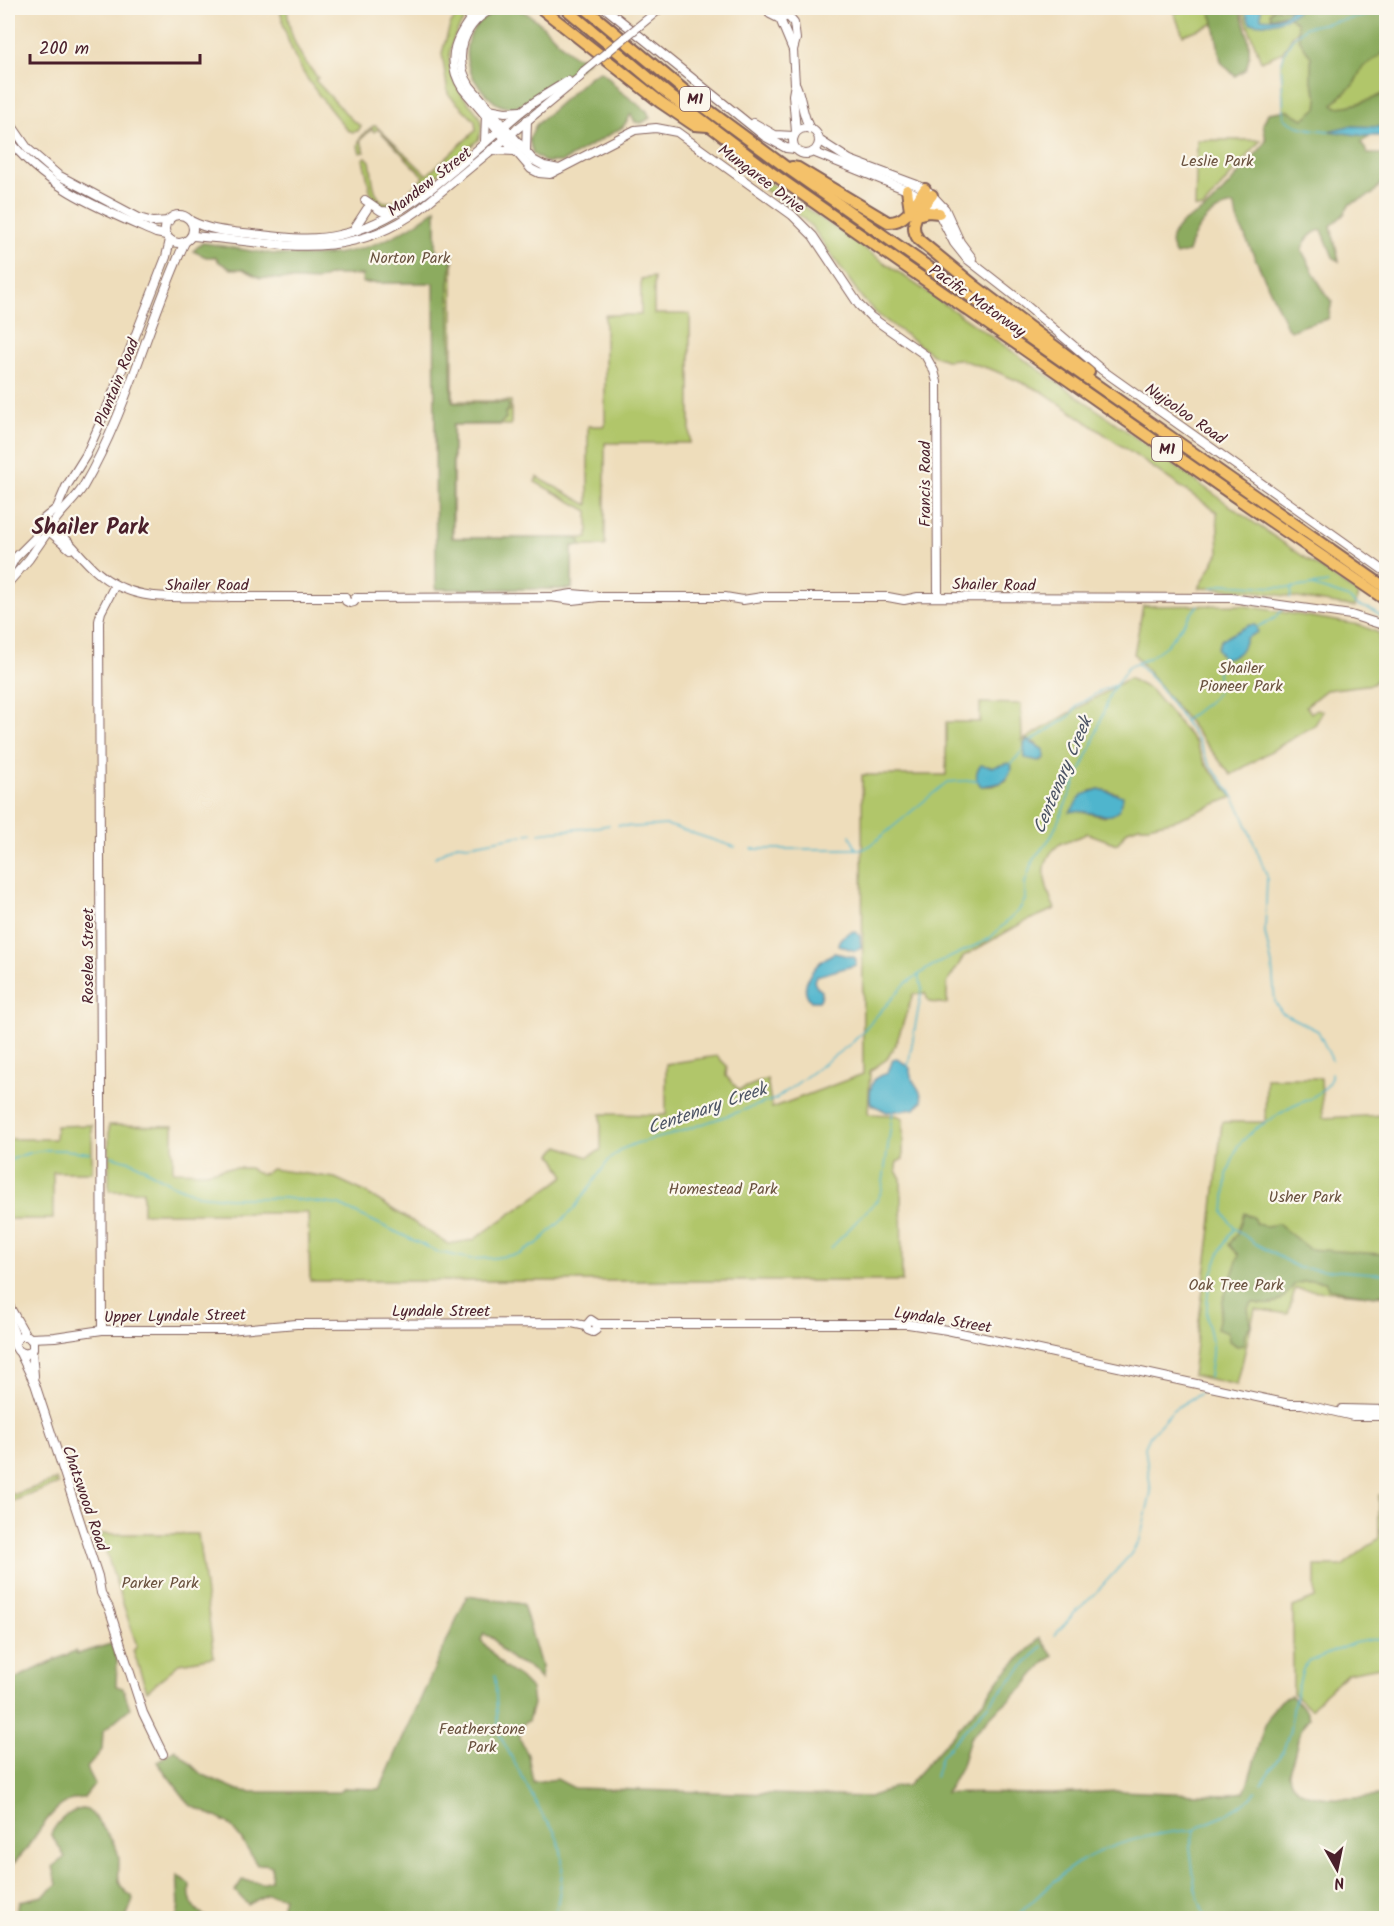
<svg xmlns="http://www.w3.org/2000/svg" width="1394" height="1926" font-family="Kalam,sans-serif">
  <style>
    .green { fill: #b1c66a; stroke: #7e724a; stroke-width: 1.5; fill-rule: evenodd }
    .forest { fill: #8cab5e; stroke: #6b6544; stroke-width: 1.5 }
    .water { fill: #4fb5cd; stroke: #4c6a7c; stroke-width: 1.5 }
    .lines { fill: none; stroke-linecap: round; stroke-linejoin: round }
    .stream { stroke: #4fb5cd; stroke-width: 1.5 }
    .tertiary-casing { stroke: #83625d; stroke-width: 10 }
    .motorway-casing { stroke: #83625d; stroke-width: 14 }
    .tertiary { stroke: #fff; stroke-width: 8 }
    .motorway { stroke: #f4c16a; stroke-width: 10 }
    .tertiary-bridge-casing { stroke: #83625d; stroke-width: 10; stroke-linecap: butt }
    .tertiary-bridge { stroke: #fff; stroke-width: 8 }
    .labels { text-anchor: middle; stroke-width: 4.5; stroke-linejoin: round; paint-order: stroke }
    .shield { fill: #fbf7ec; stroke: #7f6065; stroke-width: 1.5 }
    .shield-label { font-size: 15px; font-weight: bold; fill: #4a1f2b }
    .park-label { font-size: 16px; fill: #69513e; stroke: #fbf7ec }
    .street-label { font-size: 16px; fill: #4a1f2b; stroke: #fbf7ec }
    .water-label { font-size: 18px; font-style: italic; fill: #4c5464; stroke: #fbf7ec }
    .district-label { font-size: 22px; font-weight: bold; fill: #4a1f2b; stroke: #fbf7ec }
  </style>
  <rect width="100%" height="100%" fill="#fbf7ec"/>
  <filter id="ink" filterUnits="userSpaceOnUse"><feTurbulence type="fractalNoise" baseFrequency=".0167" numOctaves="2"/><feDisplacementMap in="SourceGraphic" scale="12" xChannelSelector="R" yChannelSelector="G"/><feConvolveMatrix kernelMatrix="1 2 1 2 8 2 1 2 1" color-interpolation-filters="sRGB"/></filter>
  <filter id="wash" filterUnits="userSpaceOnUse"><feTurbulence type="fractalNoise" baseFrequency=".008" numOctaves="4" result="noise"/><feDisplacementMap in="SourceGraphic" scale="24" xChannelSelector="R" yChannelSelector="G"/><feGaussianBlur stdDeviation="1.35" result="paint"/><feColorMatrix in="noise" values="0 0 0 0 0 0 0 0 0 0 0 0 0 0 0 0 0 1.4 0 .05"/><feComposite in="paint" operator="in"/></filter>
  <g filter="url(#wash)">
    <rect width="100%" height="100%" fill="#edb"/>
    <g class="green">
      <path d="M280,8H287C289,37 299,56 318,78L315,80L353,121L361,126L358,131L353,132L347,130C314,90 288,61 280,8Z"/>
      <path d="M462,8H473C452,34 439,60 460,92C472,110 489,116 478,140L403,204C375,216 372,200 367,177C366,171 364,164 363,159L366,157L370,161C372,171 372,186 377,195C388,216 415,186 424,177L378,129L374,132L372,129L360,140L365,152L360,153C354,140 364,134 373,126H376L427,175L476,130L475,121L448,94L442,53L450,25Z"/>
      <path d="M1190,8H1379L1303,27L1293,35L1283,52L1261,61L1243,13L1183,35L1174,13Z"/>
      <path d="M1386,12V130L1284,118L1281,65L1285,51L1292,39L1306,27Z"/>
      <path d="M1197,140H1261L1203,208H1195Z"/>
      <path d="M764,179L1103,414L1243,515L1359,595L1355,607L1247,590L1199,588L1219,552L1217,512L1043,392L993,370L959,359L946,360L935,356L877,314L862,298L812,227L798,214L759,185Z"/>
      <path d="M436,209V252H453V401H511V425H453V538H588V511L535,482L537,477L588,505V426H605V315H641V279L654,277V314H690V443H605V546H572V589H436L435,283H363V250C390,241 413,227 436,209Z"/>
      <path d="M1240,605L1360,625L1379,633L1378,678L1373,684L1326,690L1306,706L1311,713L1316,709L1323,711L1315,725L1231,775L1134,654L1143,606Z"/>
      <path d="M1129,678L1151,690L1195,742L1206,765L1233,797L1176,820L1148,826H1139L1128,830L1117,844L1087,833C1079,839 1068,839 1060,844C1036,861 1045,887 1055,909L1024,922L964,956L947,983V1004L929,1002L925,993L913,994L896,1044L887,1059L870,1071L868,1114L896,1115L903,1118V1159L897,1162C895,1169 896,1173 901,1178L902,1281H310L308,1213H143V1191H109V1125L173,1126V1171L206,1172L225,1168H250C257,1175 264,1176 271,1169L335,1178L365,1192L448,1244L473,1240L565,1176L552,1154L559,1146L588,1157L601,1150V1114L666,1115V1064L717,1056L727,1066L726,1076L739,1090L767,1079L772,1108L863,1074L862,775H946V722H980V703L1021,704L1022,741ZM1027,740L1035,743L1042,750L1043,760L1039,761L1025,757L1024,744ZM1003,765L1007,780L993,786H984L993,767ZM1099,789L1117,793V811L1104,817L1076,810L1091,791Z"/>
      <path d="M1266,1078H1321L1323,1118L1386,1115V1296L1295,1289L1288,1314L1255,1309L1237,1385L1192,1375L1211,1228L1222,1122H1265Z"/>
      <path d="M92,1125V1172H53V1219H8V1139H55L56,1126Z"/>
      <path d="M56,1480L58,1484L8,1503V1495L11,1492L13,1495Z"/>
      <path d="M1379,1495H1386V1666L1348,1673L1324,1694L1311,1709L1293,1694V1607L1315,1598V1566H1342L1379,1538Z"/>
      <path d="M100,1534H198L214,1657L180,1663L147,1691L133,1651L137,1646Z"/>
    </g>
    <g class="forest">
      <path d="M512,8C535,11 554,40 572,54C577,58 584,57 589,60L566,79L519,106C501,110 494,103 483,91C452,57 466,15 512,8Z"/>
      <path d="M1207,8H1239C1246,28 1254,48 1246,69L1235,76L1221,62L1213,18Z"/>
      <path d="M1274,8H1386V51L1362,68L1354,84L1333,104L1337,107C1354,106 1371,100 1386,93V127L1361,142L1368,154H1386V177L1373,194L1350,204L1344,214L1331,226L1339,261L1333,257L1322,230C1313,231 1303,241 1302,251C1312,268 1319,287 1332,302L1328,319L1302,326L1291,331L1288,329L1237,219L1235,207L1233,205C1209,209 1194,230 1188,252L1176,255C1171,248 1169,241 1174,233C1182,219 1200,215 1211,204C1229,186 1245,166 1262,147L1266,140L1263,124L1268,113L1288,110L1303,119L1317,108L1318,99L1311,79V57L1299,39L1297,22L1284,14L1271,18L1270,13Z"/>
      <path d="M600,71L607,76L619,90L647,111L650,118L642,123L635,122L631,114L623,127L562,162H545L533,154L529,139L536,125L589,77Z"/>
      <path d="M436,209V252H453L449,284L452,401L454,403H507L509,405L508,411L505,413L506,418L500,424L453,425L452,538H575L580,540V546H572V589H436L434,283H363L362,275H331L316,281L260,278L243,269H231L219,262L216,257H206L193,251L202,243C213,244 223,246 234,248C312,263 371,260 436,209Z"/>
      <path d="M1244,1213L1253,1217L1256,1224L1266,1226L1278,1224L1309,1249L1380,1254L1386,1253V1293L1375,1296L1329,1289L1325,1282L1311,1280L1295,1284C1281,1302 1276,1309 1252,1302L1248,1308L1251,1325L1245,1333L1244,1345L1237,1346L1229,1341L1228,1333L1217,1329L1223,1301L1239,1255L1229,1245L1237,1234Z"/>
      <path d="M467,1596L523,1604L541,1666V1680L527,1666L513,1660L500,1649L493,1638L484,1634L481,1640L504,1667L519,1677L531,1689L533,1704L528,1721L520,1726V1739L528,1755L533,1782L557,1779L574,1788L870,1797L894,1787L907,1786L985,1699L1001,1677L1040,1638L1053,1656L1043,1664L1024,1687L996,1711L970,1738L963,1762L946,1793L1051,1794L1119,1791L1224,1795L1244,1792C1256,1766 1259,1723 1279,1702C1281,1699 1287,1697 1291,1696L1306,1710L1309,1718C1298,1729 1298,1742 1294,1756C1293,1761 1289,1769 1289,1774C1291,1807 1366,1798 1386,1795V1918H279L284,1897L267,1894L248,1905L235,1891L242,1880L262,1883L271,1880L272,1866L264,1864L257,1865L241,1839L228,1823L190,1805L157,1762L175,1749L201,1774L238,1790L251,1792H339L345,1788L380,1789Z"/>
      <path d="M111,1644L117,1660L116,1686L123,1688L130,1708L103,1731L102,1750L87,1768L95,1784L84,1798C55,1797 39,1833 24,1852C19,1858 13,1864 8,1869V1682L75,1651L77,1654Z"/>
      <path d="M82,1809L87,1810L92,1814C101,1825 112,1838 117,1850C124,1868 109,1883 132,1896L133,1900L126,1918H14L20,1901L43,1896L57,1885L53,1866L65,1857L51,1834C58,1820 67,1812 82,1809Z"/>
      <path d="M178,1875L190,1885C188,1902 193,1909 207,1918H176C182,1905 176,1890 178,1875Z"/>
    </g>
    <g class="water">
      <path d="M1244,8H1261V18C1274,20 1285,18 1292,8H1301C1285,21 1271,26 1250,23Z"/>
      <path d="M1349,126L1386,127V136H1365L1329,131Z"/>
      <path d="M1249,625H1255L1258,632L1246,638C1243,651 1238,657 1224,658L1218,651L1217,648L1221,640Z"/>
      <path d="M1027,740L1044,750L1045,758L1039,761L1025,758L1024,744Z"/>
      <path d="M1009,763L1012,766C1009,785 997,784 981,786C975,779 975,772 981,765L993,767Z"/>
      <path d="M1099,789L1123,796C1119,832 1089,806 1070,812L1082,795Z"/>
      <path d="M854,931L860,936L861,948L855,951L838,945C838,938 847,933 854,931Z"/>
      <path d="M834,953L854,957L856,959V965L816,976L814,981L816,986L822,991L821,998L819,1001H811C795,984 818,961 834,953Z"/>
      <path d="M897,1058L910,1068C909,1083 922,1086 922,1101L915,1109L887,1112L871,1104C869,1098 870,1085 875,1079C878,1075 884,1075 888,1073L893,1059Z"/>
    </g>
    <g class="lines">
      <g class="stream">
        <path d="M1329,131C1311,129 1297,129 1284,118L1281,65L1285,51L1292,39L1306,27L1386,12"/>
        <path d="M1310,585L1347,597L1359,606L1370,609L1386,619"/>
        <path d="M1211,588L1225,584L1290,588L1328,583"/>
        <path d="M1290,598L1292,587"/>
        <path d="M1257,627L1275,618L1284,608"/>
        <path d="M1137,663L1159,686L1197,739L1209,764L1230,791L1241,811L1267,876L1265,933L1272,965L1275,1002L1282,1013L1318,1031L1332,1060"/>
        <path d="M1185,720L1213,698L1218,691V670L1223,655"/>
        <path d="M1031,741L1070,716L1078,705L1102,690L1116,685"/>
        <path d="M1011,764L1024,749"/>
        <path d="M618,825L635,827L667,825L735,847"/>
        <path d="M540,833C563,830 586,829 609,825"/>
        <path d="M527,834L533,833"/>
        <path d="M850,835L856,849"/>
        <path d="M752,849H863L871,845L947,782L979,780"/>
        <path d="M435,857L457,844L470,845L523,835"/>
        <path d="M908,1066L922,989L919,976"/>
        <path d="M1331,1073V1078L1326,1087L1310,1099L1291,1107L1255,1129L1238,1145L1227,1175L1224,1213L1234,1228L1256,1244L1299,1268L1386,1274"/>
        <path d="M111,1156L133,1162L171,1184L198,1195L228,1198H284L339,1205L438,1252L471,1259L493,1258L520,1254L538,1243L573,1210L609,1160L622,1149L637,1143L670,1135L776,1099L853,1042L906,983L932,966L989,939L1019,910L1025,900V883L1033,860L1051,837L1092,745L1110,694L1128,667L1149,658L1167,645L1198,605"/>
        <path d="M8,1161C40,1146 55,1149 90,1153"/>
        <path d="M831,1248L878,1199L882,1189L893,1110"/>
        <path d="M1209,1377C1210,1367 1213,1355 1212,1345C1212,1335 1208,1326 1207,1317C1206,1283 1215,1256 1234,1229"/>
        <path d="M1055,1635L1077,1610L1094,1595L1130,1555L1140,1540L1151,1492L1145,1447L1150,1436L1174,1409L1201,1393"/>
        <path d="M495,1676L498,1732L544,1818C572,1846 561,1883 555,1918"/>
        <path d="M935,1777L941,1756L1042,1646"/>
        <path d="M1261,1784L1283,1751L1290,1730L1294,1703L1303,1669L1308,1662L1354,1643L1386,1637"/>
        <path d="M1014,1918C1033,1902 1056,1877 1076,1864C1108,1843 1157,1832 1195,1830"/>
        <path d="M1205,1918L1195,1888L1190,1846L1195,1830L1202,1825L1224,1816L1251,1798L1256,1791"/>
      </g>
    </g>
  </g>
  <g filter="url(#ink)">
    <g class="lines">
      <defs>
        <g id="tertiary">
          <path d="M478,8C459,34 442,56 463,89L531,169L539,173L550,174L635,130L656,128L677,132L792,215L813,236L859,305L871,317L925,355L934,371L937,382L938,597"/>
          <path d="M495,8C464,21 451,57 470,86L533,160L544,166L559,169"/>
          <path d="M528,8L542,9"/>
          <path d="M605,8L764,136L786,148L795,149"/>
          <path d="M768,8L770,14L780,19L788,16L793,8"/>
          <path d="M788,16L794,23L796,39L793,50L795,84L793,95L796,132"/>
          <path d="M780,19L793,50"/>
          <path d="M796,85C802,99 802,114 810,129"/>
          <path d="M489,109L505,112L521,111"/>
          <path d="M8,120L28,149L58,175L139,218L153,222L169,221"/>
          <path d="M754,123L775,135L794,136"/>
          <circle cx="806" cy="141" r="13"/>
          <path d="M8,138C44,187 101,209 156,233L166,235"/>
          <path d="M819,140L850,160L917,185L929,192L945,209L960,242L972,258"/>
          <path d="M485,142L486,116"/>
          <path d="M491,150L515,151"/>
          <path d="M526,151L527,120"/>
          <path d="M813,152L912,192L927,201L937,210L954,243L966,258L1021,301L1102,370L1386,572"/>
          <path d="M365,200L381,211L396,212"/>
          <circle cx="179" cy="229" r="14"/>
          <path d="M191,221C212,232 238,232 262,235C288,238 313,241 339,235C409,221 468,155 522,111C537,99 553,90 568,81"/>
          <path d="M352,232L367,209"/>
          <path d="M192,236C277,242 345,265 420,209L580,77L584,71"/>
          <path d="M54,522C63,509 75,500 83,487C128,410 148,322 185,242"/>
          <path d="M54,528C70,541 81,558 96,571C126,598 159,598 197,597C208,597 217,599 229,597H345"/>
          <path d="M50,532L70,549"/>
          <path d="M8,571L15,558L35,538L41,521L57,508L66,487L86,455L109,403L166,257L170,240"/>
          <path d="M8,583L29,559L47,533"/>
          <path d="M345,597L346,601L350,603L354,602L356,598"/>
          <path d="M553,597L572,594L595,596"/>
          <path d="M356,598L551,597L572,600L599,597H725L743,600L762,597H888L904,600L918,597L1231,598L1351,615L1386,626"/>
          <path d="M8,1304L26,1336"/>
          <path d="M8,1318L14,1332L15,1346L18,1351L27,1354L33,1349V1342L28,1336H20L16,1341"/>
          <path d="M586,1326L591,1320L597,1324H908L947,1330L1289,1404H1302L1353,1416H1386"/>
          <path d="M586,1326L588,1330L593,1332L596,1330L597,1324"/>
          <path d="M102,1330L99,621L101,612L115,585"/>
          <path d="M30,1338L55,1337L102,1330H228L297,1324L572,1323L586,1326"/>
          <path d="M32,1350L34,1376"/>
          <path d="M20,1353L35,1384L98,1576L101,1593L109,1608L143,1713L163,1754"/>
          <path d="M1342,1409L1386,1410"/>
        </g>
        <g id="motorway">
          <path d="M565,8L673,98L769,171L1231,494L1386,600"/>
          <path d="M585,8L703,106L783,165L1386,588"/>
          <path d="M542,9L660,102L694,125L708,126"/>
          <path d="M792,167L798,168L888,222C907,223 915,203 925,189"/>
          <path d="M907,190L910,210"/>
          <path d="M932,195C921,208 906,224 919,240L975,286L1089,372"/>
          <path d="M917,215L928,212L939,213"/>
        </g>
      </defs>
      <use href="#tertiary" class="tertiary-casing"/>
      <use href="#motorway" class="motorway-casing"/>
      <use href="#tertiary" class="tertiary"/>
      <use href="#motorway" class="motorway"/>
      <defs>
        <path id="tertiary-bridge" d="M584,71L661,8"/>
      </defs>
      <use href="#tertiary-bridge" class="tertiary-bridge-casing"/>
      <use href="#tertiary-bridge" class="tertiary-bridge"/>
    </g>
  </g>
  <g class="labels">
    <g class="shield">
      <rect x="680" y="87" width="30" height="24" rx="4.5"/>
      <rect x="1152" y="437" width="30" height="24" rx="4.5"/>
    </g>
    <g class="shield-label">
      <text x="695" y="104">M1</text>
      <text x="1167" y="454">M1</text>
    </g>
    <g class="park-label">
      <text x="1217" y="166">Leslie Park</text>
      <text x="410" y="263">Norton Park</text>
      <text x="1241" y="673">Shailer<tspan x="1241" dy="18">Pioneer Park</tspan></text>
      <text x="723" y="1194">Homestead Park</text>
      <text x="1305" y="1202">Usher Park</text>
      <text x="1236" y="1290">Oak Tree Park</text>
      <text x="160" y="1588">Parker Park</text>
      <text x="482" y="1734">Featherstone<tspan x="482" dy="18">Park</tspan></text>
    </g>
    <g class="street-label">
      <text transform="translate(762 178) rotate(37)" y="6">Mungaree Drive</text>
      <text transform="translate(429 181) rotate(-38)" y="6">Mandew Street</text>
      <text transform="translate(978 300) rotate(35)" y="6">Pacific Motorway</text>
      <text transform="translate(116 382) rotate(-68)" y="6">Plantain Road</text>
      <text transform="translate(1186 413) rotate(35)" y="6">Nujooloo Road</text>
      <text transform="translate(924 484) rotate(-90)" y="6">Francis Road</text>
      <text x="207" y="590">Shailer Road</text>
      <text transform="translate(994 584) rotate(1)" y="6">Shailer Road</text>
      <text transform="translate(87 956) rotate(-90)" y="6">Roselea Street</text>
      <text x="441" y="1316">Lyndale Street</text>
      <text transform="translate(175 1315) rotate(-1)" y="6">Upper Lyndale Street</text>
      <text transform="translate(943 1319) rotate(9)" y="6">Lyndale Street</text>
      <text transform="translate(86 1498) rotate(71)" y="6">Chatswood Road</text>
    </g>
    <g class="water-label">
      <text transform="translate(1062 775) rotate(-67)" y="6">Centenary Creek</text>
      <text transform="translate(707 1108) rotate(-19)" y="6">Centenary Creek</text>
    </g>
    <g class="district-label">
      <text x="90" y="534">Shailer Park</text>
    </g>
  </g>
  <rect width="1394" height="1926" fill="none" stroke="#fbf7ec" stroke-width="30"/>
  <g transform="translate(1337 1869) rotate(171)" stroke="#fbf7ec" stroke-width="4.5" paint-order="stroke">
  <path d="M0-4.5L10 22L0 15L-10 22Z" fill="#4a1f2b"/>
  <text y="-9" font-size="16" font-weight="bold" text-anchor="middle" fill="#4a1f2b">N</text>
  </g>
  <path d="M30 54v9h170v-9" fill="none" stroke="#4a1f2b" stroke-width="3"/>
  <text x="39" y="54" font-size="18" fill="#4a1f2b" stroke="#fbf7ec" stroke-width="4.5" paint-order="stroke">200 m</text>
</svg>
